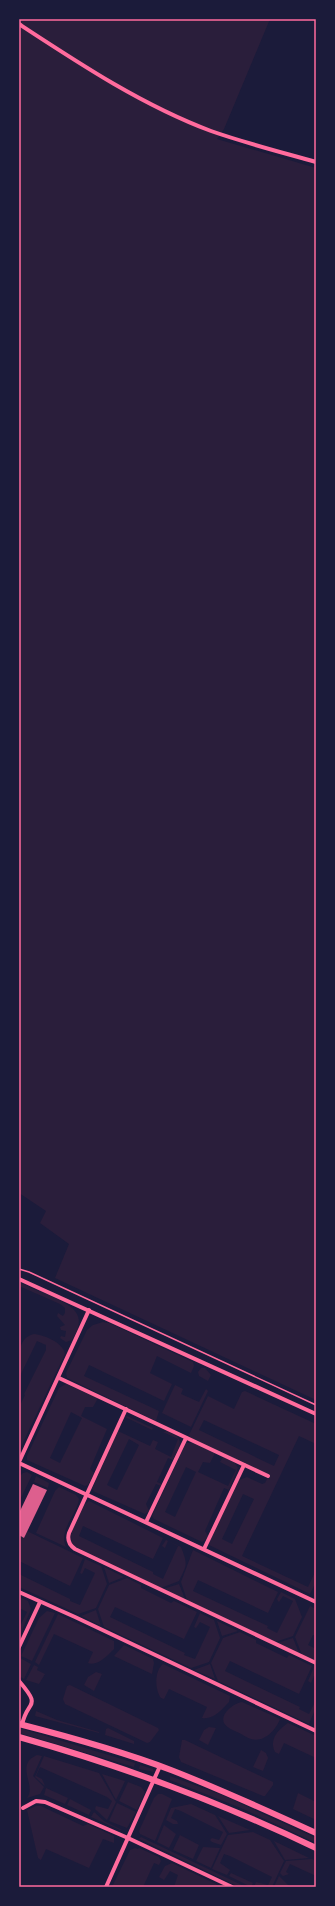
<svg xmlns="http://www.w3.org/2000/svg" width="335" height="1906" font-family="'Sofia Sans Condensed',sans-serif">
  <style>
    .green { fill: #2a1e3b; fill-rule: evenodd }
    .building { fill: #dd5f8e }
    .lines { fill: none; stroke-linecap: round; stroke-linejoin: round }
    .path { stroke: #ff6b9d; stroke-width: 1.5 }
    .minor { stroke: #ff6b9d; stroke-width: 4 }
    .secondary { stroke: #ff6b9d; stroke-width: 6 }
    .neatline { fill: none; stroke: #ff6b9d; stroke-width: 1.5 }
  </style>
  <rect width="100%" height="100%" fill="#1b1b3a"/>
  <g class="green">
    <path d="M19,19H270L224,129L217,139L316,168V1400L55,1278L69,1244L40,1223L46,1211L19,1193Z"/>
    <path d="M19,1282C30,1287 40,1292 51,1296C72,1306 89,1314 72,1340L66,1342L60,1338L61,1336L65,1337L66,1331L61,1330L60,1327L65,1325L57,1316L58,1313L63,1316L65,1313V1308L60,1304L19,1286Z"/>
    <path d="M103,1322L109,1323L193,1362L194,1366L191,1373L157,1356L150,1373L172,1384L164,1401L89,1365L84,1376L159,1411L156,1421L67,1378L66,1373L87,1330L93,1325Z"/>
    <path d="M34,1334C44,1335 64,1343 65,1354L19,1451V1407L25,1395L24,1394L46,1350V1345L37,1341L19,1378C19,1364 15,1338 34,1334Z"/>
    <path d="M201,1368H205L211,1375L208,1381L199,1376L198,1372Z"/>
    <path d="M66,1384L98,1398L93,1407H85L81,1416L107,1429L90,1469L94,1473L88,1485L85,1486L27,1460V1456L59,1388ZM71,1412L82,1418L60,1463L50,1458Z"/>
    <path d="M175,1385L183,1389L181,1394L199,1402L206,1389L208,1391L191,1427L162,1413Z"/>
    <path d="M245,1391L316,1424V1444L299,1436L242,1556L308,1587L316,1570V1582L310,1594L209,1545L210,1540L239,1480L247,1477L262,1484L265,1483L269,1475L191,1438L189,1435L208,1396L234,1409L242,1392ZM204,1420L279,1455L274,1466L199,1430ZM243,1494L254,1499L232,1544L222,1539Z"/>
    <path d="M127,1416L153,1428L152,1430L125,1417Z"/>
    <path d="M118,1431L150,1446L153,1440L158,1442L155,1449L171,1457L178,1439L163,1432L168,1431C186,1440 180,1444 173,1460L168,1458L157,1482L162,1484L161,1486L156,1484L146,1504L149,1511L145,1514L95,1492L92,1489ZM129,1439L139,1445L117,1490L107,1485Z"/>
    <path d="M186,1443H193L215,1453L210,1463L203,1462L198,1472L228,1486L236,1470L220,1462L223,1457L234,1462L238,1468L229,1490L224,1488L205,1531L208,1536L205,1540L202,1542L154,1519L152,1516ZM186,1467L196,1472L175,1517L165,1512Z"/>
    <path d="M27,1472L32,1475L19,1502V1477L23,1473Z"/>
    <path d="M36,1476L49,1483L48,1488L34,1482Z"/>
    <path d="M59,1487L76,1495L79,1499C77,1515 58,1530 66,1547L36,1533L55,1491Z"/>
    <path d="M89,1501L163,1538L153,1559L83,1526L79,1536L153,1572V1574L163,1579L178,1546L168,1541L165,1548L162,1546L166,1540L181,1547C188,1565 187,1564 179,1581L161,1588L74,1546C65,1534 79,1515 85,1504Z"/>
    <path d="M27,1531L83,1558L70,1586L19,1561V1535L24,1538Z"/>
    <path d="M193,1550L278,1592L268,1613L198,1580L193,1591L268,1626L267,1628L277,1633L293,1601L283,1596L279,1602L278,1601L277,1599L281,1592L295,1599L302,1617L293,1636L275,1642L187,1600L181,1582Z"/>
    <path d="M85,1559L101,1566L107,1584L96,1608L78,1614L19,1587V1574L70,1599V1601L80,1605L95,1573L85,1568L82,1574L80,1573Z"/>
    <path d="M104,1567L124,1577L109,1583Z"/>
    <path d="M127,1578L141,1585V1588L171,1603L174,1601L197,1612L184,1639L115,1607L110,1617L185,1653L184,1655L195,1659L210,1627L200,1622L196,1628L194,1627L200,1613L214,1620L220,1638L209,1662L191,1668L104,1627L98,1609L109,1585Z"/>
    <path d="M179,1584L185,1599L163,1589Z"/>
    <path d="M19,1597L28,1601L31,1609L19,1638V1628L27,1612L19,1608Z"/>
    <path d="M310,1606L316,1609V1636L313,1635L308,1645L316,1649V1661L302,1655L295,1637Z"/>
    <path d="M96,1610L101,1626L81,1616Z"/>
    <path d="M47,1611L55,1613L32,1661L21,1656L39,1618Z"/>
    <path d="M58,1614L114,1641V1649C108,1655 97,1667 88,1663L93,1652L54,1634L39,1665L35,1662Z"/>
    <path d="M217,1621L238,1631L222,1636Z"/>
    <path d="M240,1632L256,1640V1643L287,1658L289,1655L312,1666L299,1694L230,1661L225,1671L300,1707L299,1709L309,1714L316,1700V1707L309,1724L218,1681L211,1663L223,1638Z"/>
    <path d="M293,1638L299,1653L277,1643Z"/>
    <path d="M124,1645L153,1659L154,1663L152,1674L114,1656Z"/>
    <path d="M20,1658L31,1664L24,1679L19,1676Z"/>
    <path d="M163,1664L230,1696L229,1702C222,1709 214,1720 202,1718L207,1707L169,1689L164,1699L161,1698C155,1690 154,1671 163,1664Z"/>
    <path d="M210,1664L215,1679L194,1670Z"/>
    <path d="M34,1665L38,1667L37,1670L45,1674L39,1684L26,1680Z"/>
    <path d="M314,1667L316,1668V1677L314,1676L311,1683L308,1681Z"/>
    <path d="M96,1672L102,1674L94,1691L84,1685L88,1677Z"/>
    <path d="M70,1685L158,1728L159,1730L150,1742L147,1743L65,1704L63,1699L67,1686Z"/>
    <path d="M242,1702L280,1719C276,1730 264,1743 251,1739C247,1738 242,1734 237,1732C233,1730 227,1728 224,1723C220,1714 234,1703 242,1702Z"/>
    <path d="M36,1711L57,1720L99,1732V1733L35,1716Z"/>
    <path d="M288,1723L316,1736V1758L284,1743L279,1754L275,1752C269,1739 278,1730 288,1723Z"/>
    <path d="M209,1727L216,1728L208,1745L199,1740L204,1730Z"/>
    <path d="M19,1728L135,1763L134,1767L19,1733Z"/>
    <path d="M108,1728L134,1741V1744L105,1735L106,1729Z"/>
    <path d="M182,1740H185L273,1782V1785L265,1796H263L181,1762L179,1757Z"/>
    <path d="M261,1750L266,1753L268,1758L263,1771L253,1767Z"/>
    <path d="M37,1755L42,1756L33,1776L44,1787L40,1794L27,1798C37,1785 14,1765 37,1755Z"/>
    <path d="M44,1756L99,1773L116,1802L107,1820L95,1809L96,1806L108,1809L112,1801L107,1797L40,1767L36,1776L42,1779L45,1786L35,1777Z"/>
    <path d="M140,1765L153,1769L154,1772L139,1769Z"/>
    <path d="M102,1774L125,1781L116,1800Z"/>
    <path d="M170,1776L222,1795L316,1838V1843L241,1808L170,1780Z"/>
    <path d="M128,1782L141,1787L145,1792L137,1810L119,1801Z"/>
    <path d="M46,1788L68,1798L65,1804L44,1795Z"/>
    <path d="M298,1793L316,1802V1820L293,1809Z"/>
    <path d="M158,1794H162L172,1799L155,1841L140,1834L139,1831L154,1798Z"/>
    <path d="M70,1799L91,1810L89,1815L67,1805Z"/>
    <path d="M117,1803L136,1812L127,1828L109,1821Z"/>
    <path d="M191,1804L215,1815L227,1834L221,1845L212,1842L210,1840L212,1838L219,1840L223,1832L181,1811L175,1809L171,1818L177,1821L178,1824H173L166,1820L171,1808Z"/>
    <path d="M36,1806H41L83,1826L88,1824L114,1836V1843L103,1839L89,1868L46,1849L41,1860L38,1858L27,1810Z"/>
    <path d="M94,1812L104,1821L122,1830H120L91,1817Z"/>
    <path d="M218,1816L250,1830L229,1833Z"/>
    <path d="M164,1825L176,1834L169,1848L157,1842Z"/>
    <path d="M253,1832L270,1840L284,1861L272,1887H254L256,1882L268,1885L272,1877L230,1856L224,1854L220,1863L230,1870L227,1875L212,1869L228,1835Z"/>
    <path d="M180,1835L199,1845L193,1859L173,1850Z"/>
    <path d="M141,1837L246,1887H239L139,1839Z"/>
    <path d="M274,1841L309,1858L285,1860Z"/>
    <path d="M203,1847L220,1848L211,1868L196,1861Z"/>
    <path d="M135,1848L138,1849L139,1848L159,1857L161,1861L159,1865L154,1863L143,1887H112L130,1850Z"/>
    <path d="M312,1859L316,1861V1876L290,1864L286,1872L289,1874L283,1876L280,1873L286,1861Z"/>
    <path d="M172,1863L216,1884L218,1887H174L178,1875L170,1871L164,1880L159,1877L165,1866Z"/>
    <path d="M231,1873L253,1883L251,1887L229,1876Z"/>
    <path d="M279,1876L290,1887H274Z"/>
  </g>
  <path class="building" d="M33,1484L47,1490L24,1538L19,1535V1513Z"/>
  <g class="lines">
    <path class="path" d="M19,1269L29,1272L316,1405"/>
    <g class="minor">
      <path d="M19,24C80,64 142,105 211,131C245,143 281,152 316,162"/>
      <path d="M19,1279L316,1414"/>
      <path d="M59,1378L268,1476"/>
      <path d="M126,1409L69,1533C67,1540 69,1545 75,1549L316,1663"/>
      <path d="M19,1462L89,1310"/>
      <path d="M19,1463L316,1602"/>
      <path d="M146,1522L186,1438"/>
      <path d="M204,1549L244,1465"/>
      <path d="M19,1592L75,1617L316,1731"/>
      <path d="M19,1647L40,1602"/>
      <path d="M19,1681C43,1709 27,1699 22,1725"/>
      <path d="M23,1808L36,1801L45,1802L128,1838L232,1887"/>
      <path d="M106,1887L160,1766"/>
    </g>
    <g class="secondary">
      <path d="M19,1724C70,1737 121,1751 171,1770C220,1789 268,1811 316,1833"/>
      <path d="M19,1737C123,1766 218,1801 316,1848"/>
    </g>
  </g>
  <rect width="335" height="1906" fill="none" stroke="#1b1b3a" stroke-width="40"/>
  <rect x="20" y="20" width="295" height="1866" class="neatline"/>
</svg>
